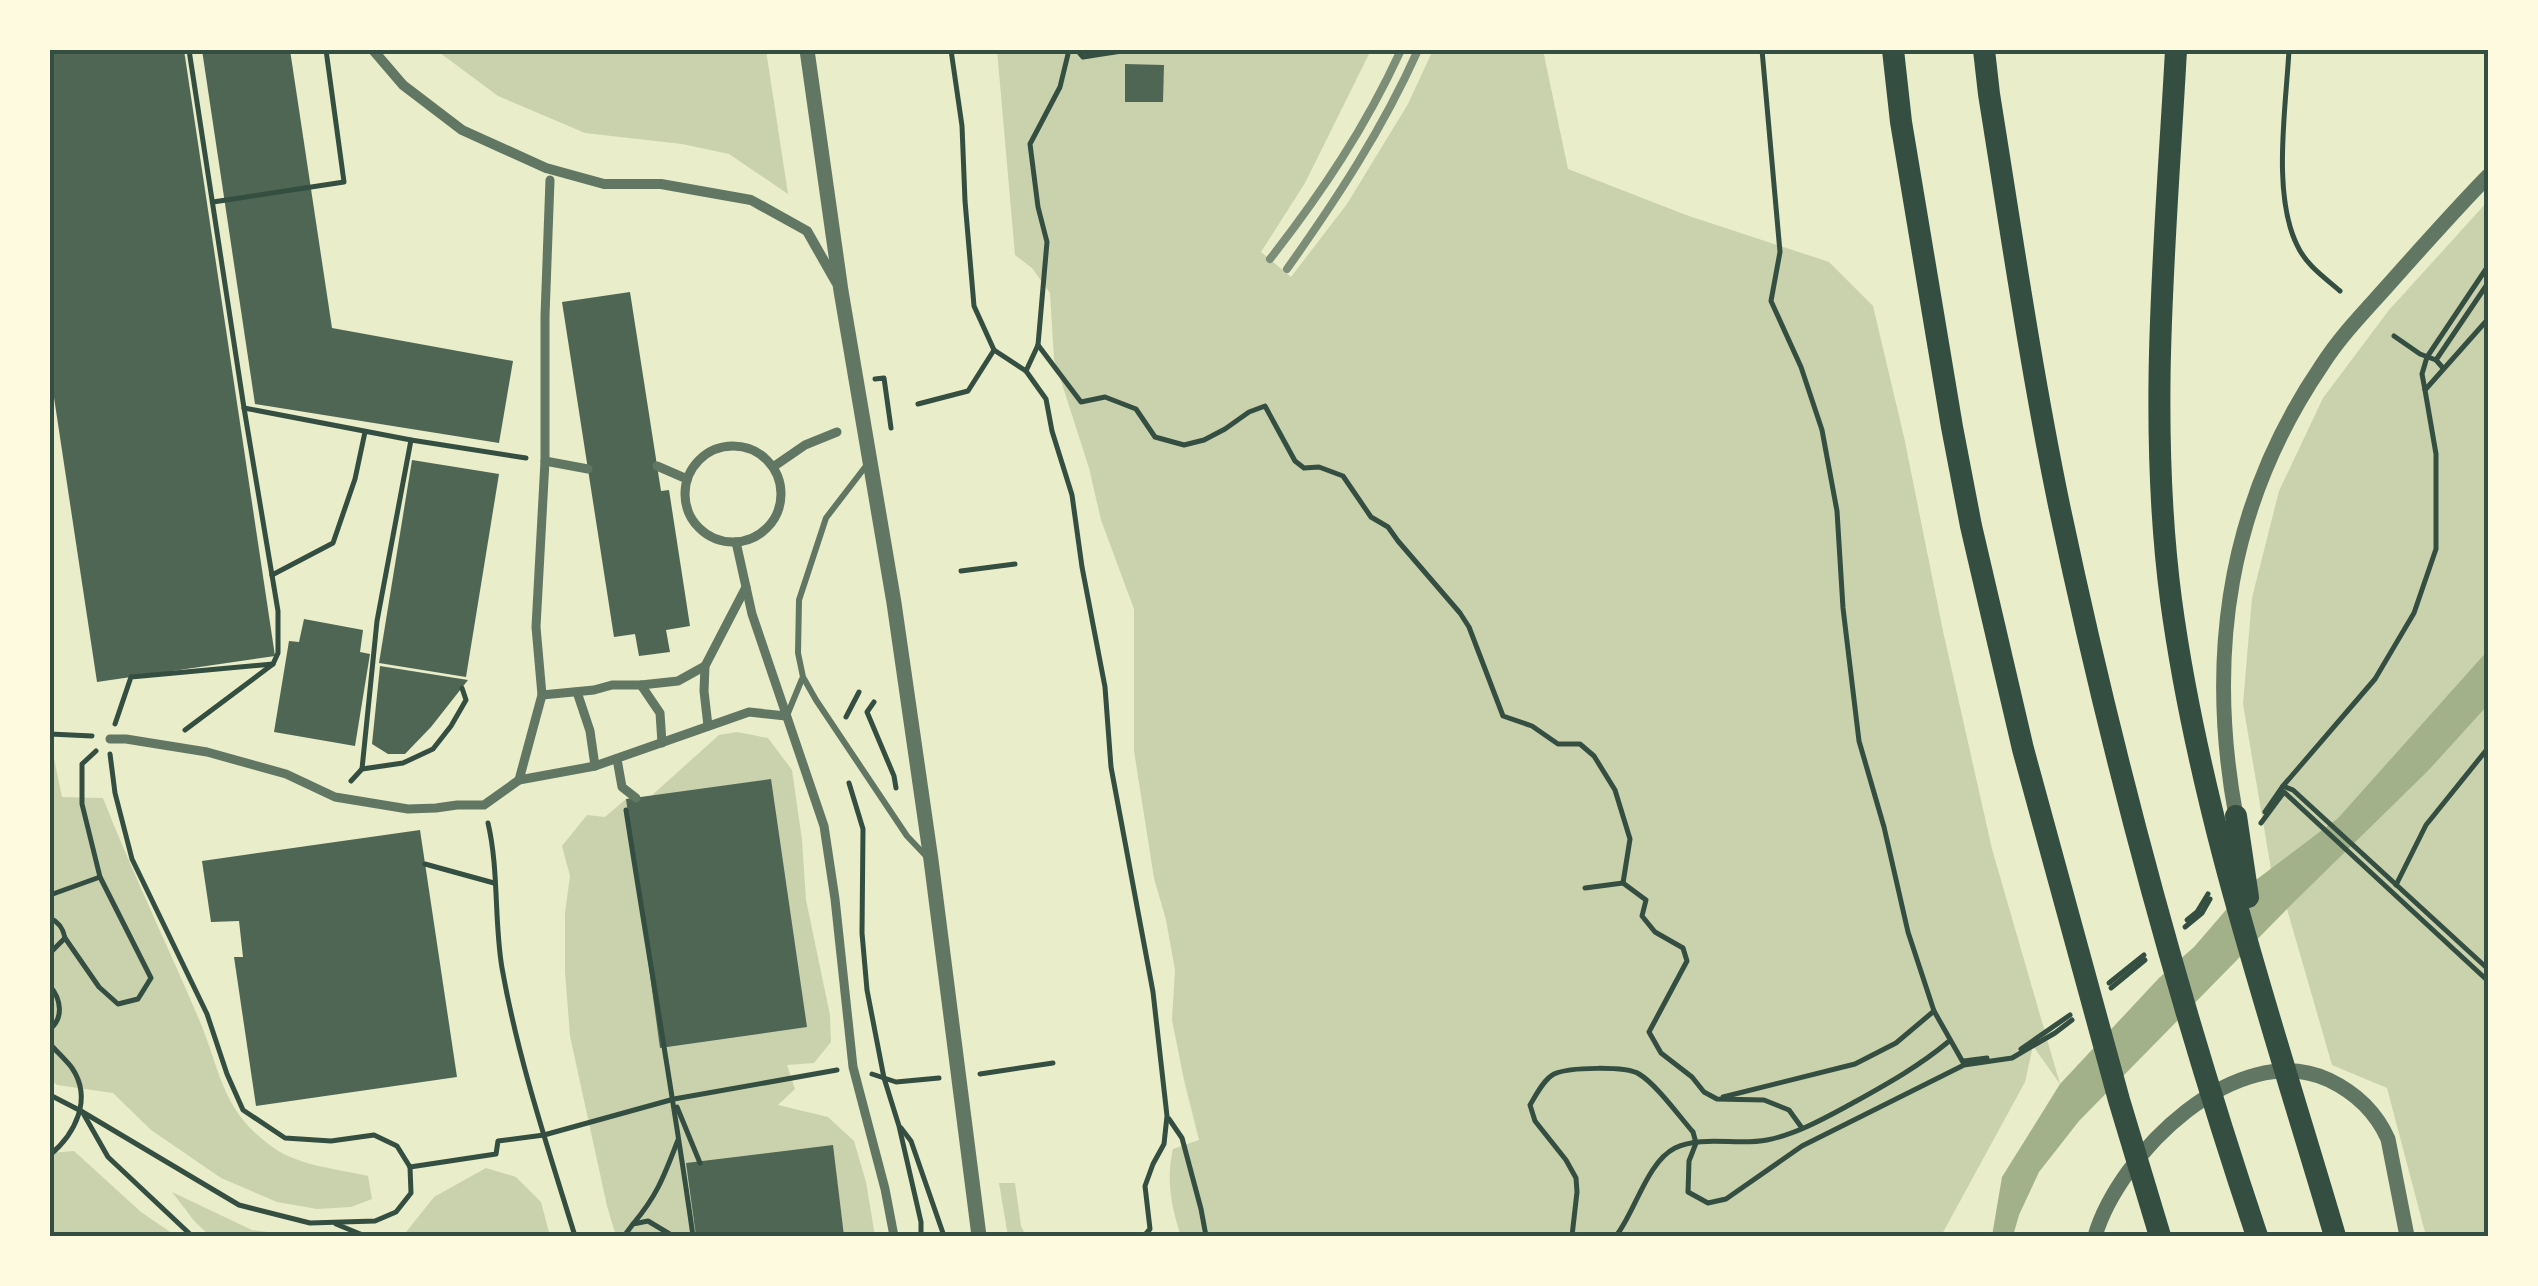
<svg xmlns="http://www.w3.org/2000/svg" width="2538" height="1286" font-family="'Space Grotesk',sans-serif">
  <style>
    .green { fill: #cad2ad }
    .water { fill: #a3b18a }
    .building { fill: #4f6655 }
    .lines { fill: none; stroke-linecap: round; stroke-linejoin: round }
    .path { stroke: #344e41; stroke-width: 5 }
    .service { stroke: #617663; stroke-width: 6 }
    .pedestrian { stroke: #617663; stroke-width: 9 }
    .minor { stroke: #617663; stroke-width: 10 }
    .tertiary { stroke: #617663; stroke-width: 15 }
    .motorway { stroke: #344e41; stroke-width: 22 }
    .rail { stroke: #7c8e77; stroke-width: 8 }
    .neatline { fill: none; stroke: #344e41; stroke-width: 4 }
  </style>
  <rect width="100%" height="100%" fill="#e9edc9"/>
  <g class="green">
    <path d="M436,50H766L788,194L729,154L682,144L585,133L498,96Z"/>
    <path d="M997,50H1371L1305,183L1261,252L1291,277L1347,204L1408,104L1433,50H1543L1568,169L1686,215L1829,262L1873,306L1904,437L1943,631L1992,849L2060,1084L2033,1046L2025,1082L1941,1236H1181C1171,1207 1166,1179 1173,1149L1199,1140L1184,1080L1172,1020L1175,970L1166,920L1154,878L1134,751V609L1101,520L1089,468L1054,359L1050,293L1032,268L1015,255Z"/>
    <path d="M2488,201V650L2338,818L2271,869L2243,704L2252,598L2279,491L2323,398L2389,310Z"/>
    <path d="M2488,705V1236H2426L2387,1088L2332,1065L2287,909L2428,771Z"/>
    <path d="M737,732L768,738L792,770L802,840L806,900L830,1015L831,1042L814,1063L787,1065L795,1089L778,1105L828,1117L854,1141L866,1182L875,1236H616L607,1206L570,1036L565,972V913L570,876L562,846L587,815L605,817L626,799L650,797L719,735Z"/>
    <path d="M50,739L62,797L103,798C132,872 167,944 198,1017C220,1067 220,1107 267,1143C295,1166 334,1168 368,1176L372,1199L351,1207L317,1209L277,1202L221,1178L151,1130L113,1093L57,1085L50,1079Z"/>
    <path d="M74,1151L141,1212L176,1236H50V1153Z"/>
    <path d="M486,1168L516,1177L541,1202L550,1236H403L434,1197Z"/>
    <path d="M1015,1183L1021,1226L1026,1236H1008L999,1183Z"/>
    <path d="M172,1192L252,1230L299,1236H210L195,1222Z"/>
  </g>
  <path class="water" d="M2488,650V705L2428,771L2287,909L2079,1121L2039,1172L2019,1215L2013,1236H1992L2002,1177L2060,1084L2159,978L2194,947L2244,889L2338,818Z"/>
  <g class="building">
    <path d="M50,50H184L275,656L97,682L50,371Z"/>
    <path d="M202,50H290L332,328L513,361L499,443L255,404Z"/>
    <path d="M1125,64L1164,65L1163,102H1125Z"/>
    <path d="M630,292L661,491L669,490L690,626L666,630L670,652L639,656L635,634L614,637L562,302Z"/>
    <path d="M412,460L499,474L466,677L379,663Z"/>
    <path d="M304,619L363,630L360,652L370,654L355,746L274,732L289,641L299,642Z"/>
    <path d="M380,666L468,680L431,727L405,754H388L372,744Z"/>
    <path d="M771,779L807,1027L660,1048L626,799Z"/>
    <path d="M420,830L457,1077L256,1106L234,957H243L239,921L211,922L202,861Z"/>
    <path d="M833,1145L844,1236H696L686,1163Z"/>
  </g>
  <g class="lines">
    <g class="path">
      <path d="M951,50L962,126L965,201L974,306L994,350L1026,371L1046,399L1052,431L1072,495L1082,567L1105,687L1111,767L1153,992L1167,1116L1164,1144L1153,1164L1145,1186L1150,1229L1144,1236"/>
      <path d="M1077,50L1083,57L1128,50"/>
      <path d="M1762,50L1780,252L1771,301L1801,367L1822,430L1837,511L1843,608L1859,741L1884,827L1908,932L1934,1011L1964,1064"/>
      <path d="M2289,50C2286,107 2272,194 2297,245C2306,265 2324,277 2340,291"/>
      <path d="M213,202L344,182L326,50"/>
      <path d="M2394,336L2420,354L2436,360"/>
      <path d="M1038,345L1081,402L1105,397L1136,409L1155,437L1184,445L1204,440L1225,429L1249,412L1265,406L1295,461L1304,468L1319,467L1343,476L1371,517L1388,527L1398,541L1460,613L1469,627L1503,716L1532,726L1558,744H1580L1594,756L1615,790L1630,839L1623,883"/>
      <path d="M2443,368L2436,360L2488,283"/>
      <path d="M1026,371L1038,345L1047,242L1038,207L1030,144L1060,87L1069,50"/>
      <path d="M875,379L884,378L891,428"/>
      <path d="M2425,390L2422,374L2427,357L2488,266"/>
      <path d="M918,404L968,391L994,350"/>
      <path d="M244,408L411,440L526,458"/>
      <path d="M961,571L1015,564"/>
      <path d="M272,575L333,543L355,479L365,432"/>
      <path d="M874,702L867,712L894,776L896,788"/>
      <path d="M846,717L859,692"/>
      <path d="M115,724L131,677L273,664"/>
      <path d="M185,730L273,664L278,653V611L244,408L189,50"/>
      <path d="M50,734L92,736"/>
      <path d="M110,754L115,793L132,859L207,1014L227,1074L243,1110L285,1138L331,1141L374,1135L397,1146L410,1167"/>
      <path d="M362,769L377,621L411,440"/>
      <path d="M351,781L362,769L403,763L433,749L451,726L466,700L462,688"/>
      <path d="M849,783L863,829L862,933L867,990L884,1078L899,1126L921,1222V1236"/>
      <path d="M2283,786L2293,790L2488,969"/>
      <path d="M626,810C648,952 673,1094 693,1236"/>
      <path d="M2265,812L2283,786L2375,679L2414,613L2436,549V454L2425,390L2488,319"/>
      <path d="M488,823C499,870 494,921 502,968C518,1059 548,1148 575,1236"/>
      <path d="M2261,823L2284,792L2488,981"/>
      <path d="M425,864L494,883"/>
      <path d="M2396,885L2426,825L2488,748"/>
      <path d="M1585,888L1623,883L1646,900L1642,916L1655,932L1683,948L1687,961L1649,1032L1661,1053L1692,1077L1704,1092L1717,1099L1764,1100L1789,1110L1802,1128"/>
      <path d="M50,895L100,877"/>
      <path d="M50,918C59,922 63,928 65,938L99,987L118,1004L138,999L151,978L100,877L82,804V764L96,751"/>
      <path d="M2187,920L2197,912L2208,894"/>
      <path d="M2185,927L2202,913L2210,899"/>
      <path d="M50,953L65,938"/>
      <path d="M2109,983L2144,955"/>
      <path d="M50,986C61,999 64,1018 50,1029"/>
      <path d="M2111,988L2145,960"/>
      <path d="M50,1044C57,1052 66,1060 72,1068C93,1099 75,1134 50,1155"/>
      <path d="M2021,1049L2070,1015"/>
      <path d="M1964,1061L1987,1058"/>
      <path d="M872,1074L896,1082L939,1078"/>
      <path d="M980,1074L1053,1063"/>
      <path d="M50,1095L81,1111L239,1205L310,1223L375,1221L396,1212L411,1193L410,1167"/>
      <path d="M1723,1097L1855,1064L1896,1043L1934,1011"/>
      <path d="M677,1107L700,1163"/>
      <path d="M83,1113L108,1157L192,1236"/>
      <path d="M1169,1119L1182,1138L1201,1209L1206,1236"/>
      <path d="M901,1128L911,1141L944,1236"/>
      <path d="M410,1167L496,1154L498,1141L544,1135L674,1099L837,1070"/>
      <path d="M336,1224L365,1236"/>
      <path d="M633,1224C658,1194 664,1176 678,1140"/>
      <path d="M624,1236L633,1224L648,1221L673,1236"/>
      <path d="M1572,1236L1577,1192L1576,1178L1566,1160L1535,1121L1530,1105C1536,1095 1544,1079 1554,1074C1569,1067 1626,1066 1639,1074C1656,1084 1679,1116 1693,1132L1696,1143L1689,1161L1688,1192L1708,1203L1726,1199L1802,1146L1964,1065L2012,1058L2055,1033L2072,1020"/>
      <path d="M1616,1236C1635,1212 1647,1162 1675,1148C1703,1135 1738,1146 1767,1140C1797,1134 1825,1118 1851,1104C1885,1085 1918,1067 1948,1042"/>
    </g>
    <g class="service">
      <path d="M869,462L826,518L799,600L798,653L803,677L816,700L907,836L926,856"/>
      <path d="M788,713L802,679"/>
    </g>
    <g class="pedestrian">
      <circle cx="733" cy="494" r="48"/>
      <path d="M545,461L588,469"/>
      <path d="M657,466L687,479"/>
      <path d="M773,467L805,445L837,432"/>
      <path d="M736,542L752,614L824,826L835,899L853,1067L885,1189L894,1236"/>
      <path d="M641,685L660,713L662,743"/>
      <path d="M577,692L590,731L595,766"/>
      <path d="M542,695L594,690L612,685H641L678,681L705,666"/>
      <path d="M708,726L704,691L705,666L746,587"/>
      <path d="M110,739H126L207,752L286,774L335,797L408,809L436,808L457,805H484L519,780L595,766L749,712L786,716"/>
      <path d="M617,759L622,787L636,798"/>
      <path d="M519,780L542,695L536,627L545,461V316L550,180"/>
    </g>
    <path class="minor" d="M373,50L403,85L462,130L546,168L604,184H661L751,200L807,231L836,282"/>
    <g class="tertiary">
      <path d="M807,50L841,291L894,603L931,860L979,1236"/>
      <path d="M2236,816C2206,654 2228,503 2322,365C2341,335 2367,309 2390,283C2422,247 2454,211 2488,176"/>
      <path d="M2095,1236C2119,1154 2237,1037 2329,1080C2356,1093 2376,1112 2388,1139L2407,1236"/>
    </g>
    <g class="motorway">
      <path d="M1893,50L1901,122L1952,427L1971,526L2023,749L2119,1100L2160,1236"/>
      <path d="M1984,50L1989,94C2011,231 2031,369 2059,505C2111,751 2177,998 2257,1236"/>
      <path d="M2176,50C2166,234 2147,417 2171,600C2200,815 2274,1028 2335,1236"/>
      <path d="M2236,816L2248,897"/>
    </g>
    <g class="rail">
      <path d="M1270,259C1323,191 1365,128 1401,50"/>
      <path d="M1287,269C1338,197 1382,130 1418,50"/>
    </g>
  </g>
  <rect width="2538" height="1286" fill="none" stroke="#fefae0" stroke-width="105"/>
  <rect x="52" y="52" width="2434" height="1182" class="neatline"/>
</svg>
